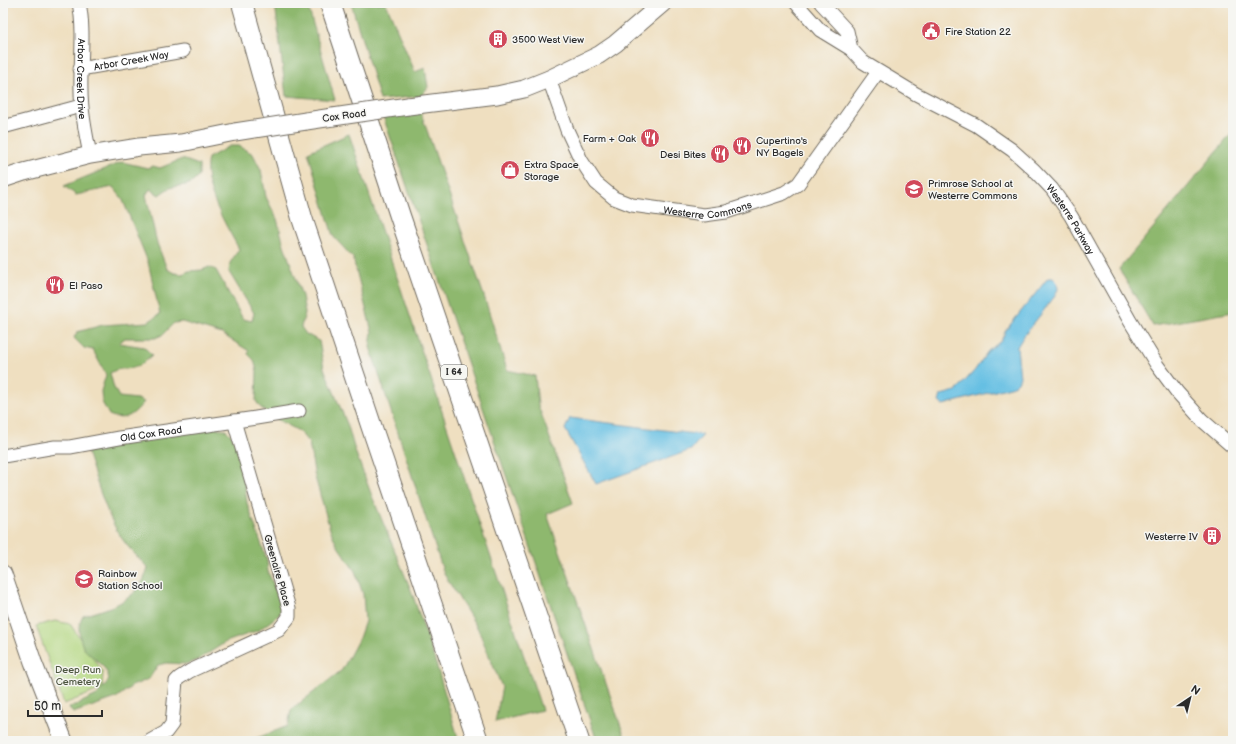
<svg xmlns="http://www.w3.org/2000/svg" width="1236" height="744" font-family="'Balsamiq Sans',sans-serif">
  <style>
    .green { fill: #b3d780; stroke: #6f8156 }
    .forest { fill: #8eb86e; stroke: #5c724c }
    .water { fill: #65bfe3; stroke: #487587 }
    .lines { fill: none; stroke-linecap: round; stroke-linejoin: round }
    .minor-casing { stroke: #706a5f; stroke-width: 15 }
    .major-casing { stroke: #706a5f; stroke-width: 19 }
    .highway-casing { stroke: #706a5f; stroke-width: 22 }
    .minor { stroke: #fff; stroke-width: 13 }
    .major { stroke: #fff; stroke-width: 17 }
    .highway { stroke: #fff; stroke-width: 20 }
    .major-bridge-casing { stroke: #706a5f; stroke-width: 19; stroke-linecap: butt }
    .major-bridge { stroke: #fff; stroke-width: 17 }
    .labels { text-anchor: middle; stroke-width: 3; stroke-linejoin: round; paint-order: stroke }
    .shield { fill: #f6f6f2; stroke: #686867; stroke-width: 1 }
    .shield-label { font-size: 9px; font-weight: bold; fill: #2b2b2b }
    .poi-label { font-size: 10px; fill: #2b2b2b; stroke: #f6f6f2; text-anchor: start }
    .street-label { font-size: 10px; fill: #2b2b2b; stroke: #f6f6f2 }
    .park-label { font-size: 10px; fill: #4d5640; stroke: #f6f6f2 }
  </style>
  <rect width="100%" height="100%" fill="#f6f6f2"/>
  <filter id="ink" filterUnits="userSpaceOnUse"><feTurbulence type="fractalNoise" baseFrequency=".025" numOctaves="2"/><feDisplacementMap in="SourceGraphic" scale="8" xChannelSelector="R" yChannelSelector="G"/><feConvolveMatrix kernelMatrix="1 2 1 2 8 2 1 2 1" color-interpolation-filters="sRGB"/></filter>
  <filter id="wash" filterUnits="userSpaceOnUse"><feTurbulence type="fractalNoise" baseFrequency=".012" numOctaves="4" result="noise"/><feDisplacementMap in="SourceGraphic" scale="16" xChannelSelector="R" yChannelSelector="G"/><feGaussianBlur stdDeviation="0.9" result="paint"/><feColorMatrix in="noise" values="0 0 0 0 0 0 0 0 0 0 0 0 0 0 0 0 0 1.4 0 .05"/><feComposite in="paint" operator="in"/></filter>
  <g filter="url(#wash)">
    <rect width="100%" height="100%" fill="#efdfc0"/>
    <path class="green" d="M55,621L70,624L103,672L102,689L64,704L36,626Z"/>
    <g class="forest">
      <path d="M275,3H307L335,100L286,96Z"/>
      <path d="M351,3H386L415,72L425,68L428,87L421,96L380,100Z"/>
      <path d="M421,113L484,296L507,370L535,376L538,405L573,503L547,514L626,741H597L383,116Z"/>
      <path d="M1233,132V312L1153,326L1119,269Z"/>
      <path d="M349,134L542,710L495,722L502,687L478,629L444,574L370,347L372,332L353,258L333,236L308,152Z"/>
      <path d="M230,146H239L253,154L261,170L266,197L277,219L284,245L302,296L305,313L301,327L306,334L319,341L324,368L348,426L355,451L372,496L411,590L437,667L459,741H249L288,726L291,710L342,670L359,638L365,621L363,594L355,571L337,545L330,529L315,477L309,443L299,431L276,419L260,407L256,401L257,371L254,360L248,354L249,351L222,334L182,322L174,323L162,335L155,338H125L119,343L144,347L152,355C146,360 141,366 133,368C123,370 120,367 110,373L114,388L119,397L137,399L144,402C133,415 126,422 109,415L102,402L101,391L106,375L93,350L84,348L74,338L77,332L103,325L148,322L160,314L148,262L122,198L113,187L76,195L64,186L122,162L148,168L153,166L160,168L182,159L199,165V175C191,187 186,184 173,187C168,188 163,192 159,195L150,189L146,195L157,243L167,269L174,273L182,274L189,271L202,270L209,267L216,270L243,319L252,321L254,313L229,272L230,263L239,249C226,225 201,185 208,158Z"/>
      <path d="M208,426L226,430L232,436L242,462L247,503L267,560L268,572L282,605L280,614L259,630L226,642L196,661L185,664L166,663L158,665L149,679L132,686L116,698L73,713L69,708L97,695L109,680C107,664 94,660 84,649C82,646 81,641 80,637C78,628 79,624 83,616C112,607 139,601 148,568C140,559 130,550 123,540C105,514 97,481 87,452Z"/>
    </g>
    <g class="water">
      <path d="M1048,278H1053L1057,282L1058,289L1055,296L1023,337L1017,347L1020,377L1018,382L1014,386L943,405L939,402L941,395L956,391L975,370L988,351L1001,341L1006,330Z"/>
      <path d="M570,418L703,435L691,450L596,484L565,429Z"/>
    </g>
  </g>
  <g filter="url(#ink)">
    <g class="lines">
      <defs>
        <g id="minor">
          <path id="s1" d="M79,3C85,32 80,62 81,91C81,113 86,134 90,155"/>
          <path id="s2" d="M796,3L820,30L851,49L863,62L916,94L976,125L1012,150L1033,169L1052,189L1071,216L1130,321L1157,365L1177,392L1202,420L1233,447"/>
          <path d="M821,3L847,31L851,49"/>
          <path id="s3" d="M80,69L183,51"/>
          <path id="s4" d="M549,79L567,130L581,160L596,183L614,198L632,205L704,215L726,212L784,193L798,184L878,72"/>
          <path d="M3,127L81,106"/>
          <path id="s5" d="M3,456L55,447H70L119,438L256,418L299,411"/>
          <path d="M150,741L166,732L172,724L176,681L179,678L190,671L279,630L289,617V608L234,421"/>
        </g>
        <g id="major">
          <path d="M408,106L497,95L524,89L549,79L599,55L615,44L663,3"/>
          <path d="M306,121L333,117"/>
          <path d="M3,179L24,172L90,155L139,147L181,143L235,132"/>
          <path d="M3,574L33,662L64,741"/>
        </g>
        <g id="highway">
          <path d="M242,3L302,218L372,428L478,741"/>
          <path d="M330,3L400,216L579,741"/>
        </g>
      </defs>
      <use href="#minor" class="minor-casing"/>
      <use href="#major" class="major-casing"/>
      <use href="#highway" class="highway-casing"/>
      <use href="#minor" class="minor"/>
      <use href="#major" class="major"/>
      <use href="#highway" class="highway"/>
      <defs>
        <g id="major-bridge">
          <path d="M333,117L408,106"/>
          <path d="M235,132L306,121"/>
        </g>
      </defs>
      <use href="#major-bridge" class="major-bridge-casing"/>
      <use href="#major-bridge" class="major-bridge"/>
    </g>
  </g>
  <defs>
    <symbol id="civic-disc" viewBox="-11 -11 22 22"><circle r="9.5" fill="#d1495b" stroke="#f6f6f2"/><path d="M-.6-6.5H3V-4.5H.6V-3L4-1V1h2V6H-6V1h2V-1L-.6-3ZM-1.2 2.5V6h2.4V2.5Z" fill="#fff"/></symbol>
    <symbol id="building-disc" viewBox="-11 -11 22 22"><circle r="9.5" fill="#d1495b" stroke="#f6f6f2"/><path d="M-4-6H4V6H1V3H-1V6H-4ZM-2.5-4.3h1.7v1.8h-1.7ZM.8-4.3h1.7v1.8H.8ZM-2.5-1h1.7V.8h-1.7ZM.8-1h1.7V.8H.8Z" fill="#fff"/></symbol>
    <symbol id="restaurant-disc" viewBox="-11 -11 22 22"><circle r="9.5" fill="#d1495b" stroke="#f6f6f2"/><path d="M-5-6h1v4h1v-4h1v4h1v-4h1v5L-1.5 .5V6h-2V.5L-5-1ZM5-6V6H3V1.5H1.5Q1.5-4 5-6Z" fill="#fff"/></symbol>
    <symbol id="shop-disc" viewBox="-11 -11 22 22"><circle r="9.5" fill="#d1495b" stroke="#f6f6f2"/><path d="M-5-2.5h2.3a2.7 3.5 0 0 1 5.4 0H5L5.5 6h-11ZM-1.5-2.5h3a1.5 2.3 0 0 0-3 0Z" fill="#fff"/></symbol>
    <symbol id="school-disc" viewBox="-11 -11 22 22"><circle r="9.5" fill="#d1495b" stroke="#f6f6f2"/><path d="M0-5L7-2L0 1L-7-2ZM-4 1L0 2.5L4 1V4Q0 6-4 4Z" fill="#fff"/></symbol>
  </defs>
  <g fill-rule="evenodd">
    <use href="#civic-disc" x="920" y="20" width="22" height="22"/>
    <use href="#building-disc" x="487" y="28" width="22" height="22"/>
    <use href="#restaurant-disc" x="639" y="127" width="22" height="22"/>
    <use href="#restaurant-disc" x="731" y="135" width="22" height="22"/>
    <use href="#restaurant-disc" x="709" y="143" width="22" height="22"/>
    <use href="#shop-disc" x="499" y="159" width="22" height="22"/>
    <use href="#school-disc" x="903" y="178" width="22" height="22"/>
    <use href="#restaurant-disc" x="44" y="274" width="22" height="22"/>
    <use href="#building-disc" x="1201" y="525" width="22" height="22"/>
    <use href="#school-disc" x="73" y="568" width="22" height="22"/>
  </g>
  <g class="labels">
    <rect class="shield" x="441" y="365" width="26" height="14" rx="3"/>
    <g class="shield-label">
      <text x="454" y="375">I 64</text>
    </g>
    <g class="poi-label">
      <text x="945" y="35">Fire Station 22</text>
      <text x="512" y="43">3500 West View</text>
      <text x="636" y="142" text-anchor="end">Farm + Oak</text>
      <text x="756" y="144">Cupertino's<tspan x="756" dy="12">NY Bagels</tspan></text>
      <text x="706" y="158" text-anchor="end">Desi Bites</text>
      <text x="524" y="168">Extra Space<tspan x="524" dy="12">Storage</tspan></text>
      <text x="928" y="187">Primrose School at<tspan x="928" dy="12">Westerre Commons</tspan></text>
      <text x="69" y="289">El Paso</text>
      <text x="1198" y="540" text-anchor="end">Westerre IV</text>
      <text x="98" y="577">Rainbow<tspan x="98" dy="12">Station School</tspan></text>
    </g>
    <g class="street-label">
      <text dy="4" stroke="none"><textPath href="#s3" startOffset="52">Arbor Creek Way</textPath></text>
      <text dy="4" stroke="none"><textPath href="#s1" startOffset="76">Arbor Creek Drive</textPath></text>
      <text transform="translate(344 115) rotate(-8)" y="4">Cox Road</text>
      <text dy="4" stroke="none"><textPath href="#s4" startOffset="234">Westerre Commons</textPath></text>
      <text dy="4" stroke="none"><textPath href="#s2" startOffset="355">Westerre Parkway</textPath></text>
      <text dy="4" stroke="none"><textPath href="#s5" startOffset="150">Old Cox Road</textPath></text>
      <text transform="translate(278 570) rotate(74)" y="4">Greenaire Place</text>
    </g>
    <g class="park-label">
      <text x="78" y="673">Deep Run<tspan x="78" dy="12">Cemetery</tspan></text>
    </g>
  </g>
  <rect width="1236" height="744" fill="none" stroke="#f6f6f2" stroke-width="16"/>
  <g transform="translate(1190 698) rotate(35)" stroke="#f6f6f2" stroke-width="3" paint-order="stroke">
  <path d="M0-3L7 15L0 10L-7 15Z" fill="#2b2b2b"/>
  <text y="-6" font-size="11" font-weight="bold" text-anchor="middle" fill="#2b2b2b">N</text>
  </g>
  <path d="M28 710v6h74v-6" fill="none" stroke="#2b2b2b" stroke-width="2"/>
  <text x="34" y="710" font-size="12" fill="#2b2b2b" stroke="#f6f6f2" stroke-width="3" paint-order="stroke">50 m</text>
</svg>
